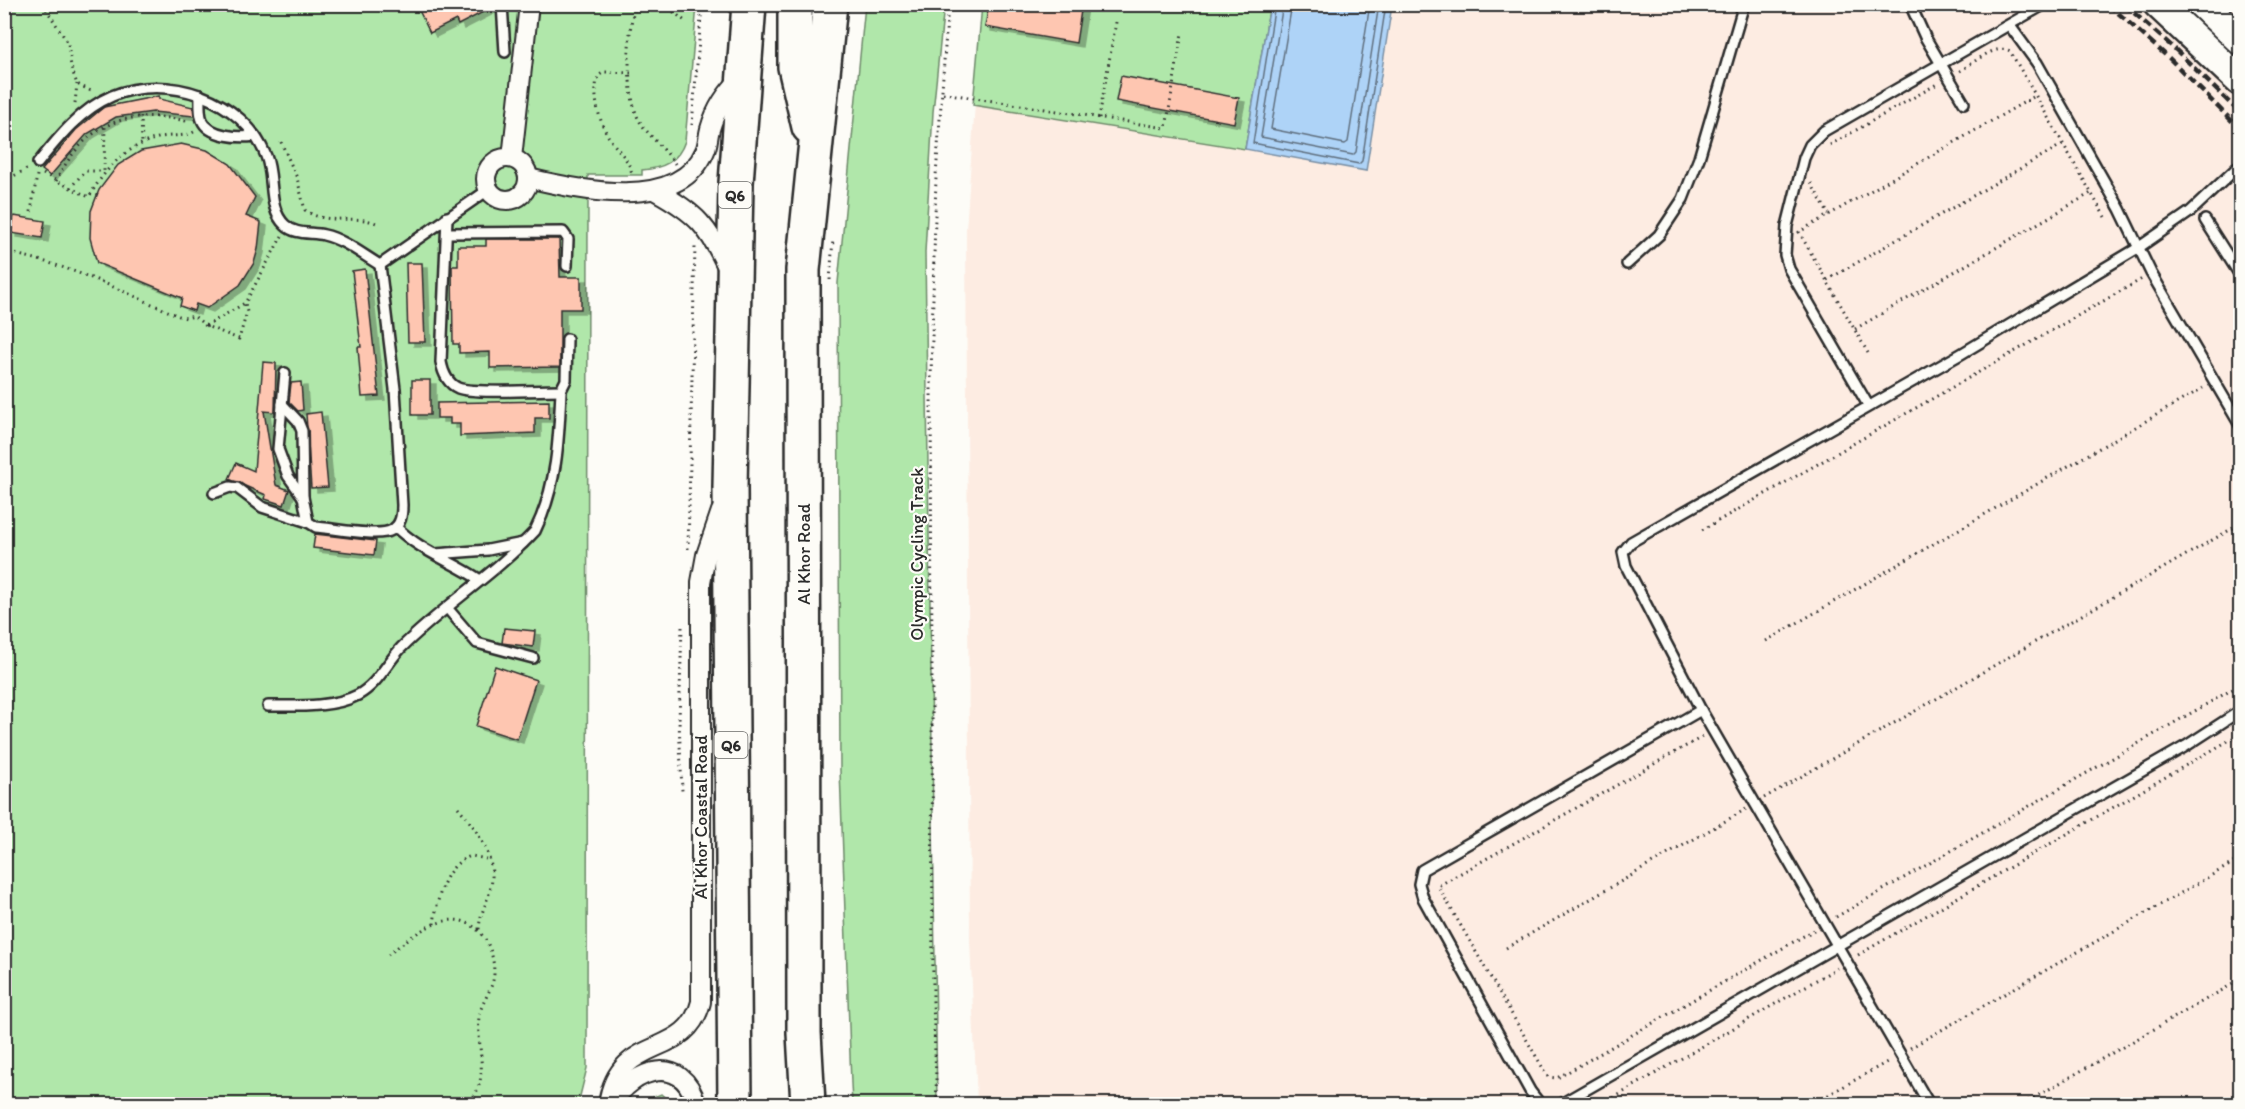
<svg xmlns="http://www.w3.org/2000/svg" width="2245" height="1109" font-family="Itim,sans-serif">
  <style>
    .built { fill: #fdece2 }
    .green { fill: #b0e7aa; stroke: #6e896a; stroke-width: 1.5 }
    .water { fill: #aed3f7; stroke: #7a90a5; stroke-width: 1.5 }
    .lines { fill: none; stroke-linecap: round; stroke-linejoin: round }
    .shore { stroke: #5f6e7d; stroke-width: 1.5 }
    .building { fill: #fec6b1; stroke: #2b2b2b; stroke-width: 1.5; filter: url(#shadow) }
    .service-casing { stroke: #2b2b2b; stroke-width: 14 }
    .minor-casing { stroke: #2b2b2b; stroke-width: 22 }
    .primary-casing { stroke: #2b2b2b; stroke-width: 33 }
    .motorway-casing { stroke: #2b2b2b; stroke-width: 38 }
    .path { stroke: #2b2b2b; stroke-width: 3; stroke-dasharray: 1.5 4.5; stroke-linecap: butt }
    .service { stroke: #fdfcf7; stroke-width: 9 }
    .minor { stroke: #fdfcf7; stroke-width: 18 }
    .primary { stroke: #fdfcf7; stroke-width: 28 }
    .motorway { stroke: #fdfcf7; stroke-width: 33 }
    .rail { stroke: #2b2b2b; stroke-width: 4.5; stroke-dasharray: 9 4.5; stroke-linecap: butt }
    .labels { text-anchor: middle; stroke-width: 4.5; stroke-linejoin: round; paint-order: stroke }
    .shield { fill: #fdfcf7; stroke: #6a6a68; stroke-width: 1.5 }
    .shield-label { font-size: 16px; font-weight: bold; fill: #2b2b2b }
    .street-label { font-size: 18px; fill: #2b2b2b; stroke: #fdfcf7 }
  </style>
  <defs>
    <filter id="shadow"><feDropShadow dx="6" dy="4" stdDeviation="0" flood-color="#0004"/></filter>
  </defs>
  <rect width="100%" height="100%" fill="#fdfcf7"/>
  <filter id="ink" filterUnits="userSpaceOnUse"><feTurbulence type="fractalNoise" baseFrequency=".0167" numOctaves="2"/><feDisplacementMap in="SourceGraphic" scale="12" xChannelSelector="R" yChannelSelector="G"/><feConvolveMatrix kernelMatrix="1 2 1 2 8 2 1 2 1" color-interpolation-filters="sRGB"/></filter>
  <g filter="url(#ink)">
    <path class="built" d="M982,5H2240V1104H977L970,940L966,230Z"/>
    <g class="green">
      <path d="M4,5H697L685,141C678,162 663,168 642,170V175H588L587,1068L578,1104H5Z"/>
      <path d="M865,5H944L933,112L925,252L937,1104H852L851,1083L840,770L838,283Z"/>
      <path d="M982,5H1270L1245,149L973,105Z"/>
      <path d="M661,1094L672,1104H636Z"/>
    </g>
    <path class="water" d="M1270,5H1392L1366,171L1245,149Z"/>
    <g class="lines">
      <g class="shore">
        <path d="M1275,4L1253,143L1359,164L1362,161L1386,4"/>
        <path d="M1283,4L1261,137L1353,155L1356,152L1379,4"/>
        <path d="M1292,4L1271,129L1345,144L1348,142L1370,4"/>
      </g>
    </g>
    <g class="building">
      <path d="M416,4H495V6L458,25L456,20L430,33Z"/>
      <path d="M989,4H1082L1076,43L985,27Z"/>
      <path d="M1121,76L1239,98L1234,123L1116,101Z"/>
      <path d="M159,96V99L193,107L194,116L153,112L116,117L87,134L50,176L42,170L76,130L104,107Z"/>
      <path d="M181,144L207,150L230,164L255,197L246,216L261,222L258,249L254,263L240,285L207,308L196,304L194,311L180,306L182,298L97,263L90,238L91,211L99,190L118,165L141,151Z"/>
      <path d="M14,216L45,221L42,238L11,233Z"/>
      <path d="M486,239H559L560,277H581V309H560V367L490,368V352L459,353V344H453L452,266H458V246H486Z"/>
      <path d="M406,263H422L425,342H408Z"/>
      <path d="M365,269L379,396L362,397L358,347H361L352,271Z"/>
      <path d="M263,362L276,363L275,412L264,411L276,485L289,490L284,505L265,499L266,495L229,479L236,463L254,471Z"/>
      <rect x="412" y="380" width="18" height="35"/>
      <path d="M301,382L303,410L298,411L289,402L291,383Z"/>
      <path d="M549,401V418H535V433L460,436V424H450V418H437V403Z"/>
      <path d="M321,412L328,487L311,488L306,414Z"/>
      <path d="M315,534L376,541L374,555L313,548Z"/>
      <path d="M504,628L535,631L533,647L502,643Z"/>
      <path d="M495,666L536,680L517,739L476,726Z"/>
    </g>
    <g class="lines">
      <defs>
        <g id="service">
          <path d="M502,4L505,52"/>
          <path d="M1910,4L1925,37L1964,103"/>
          <path d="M2010,26L2037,63L2120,209L2151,273L2240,425"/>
          <path d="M200,95C200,103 199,113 202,120C209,137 240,138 255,136"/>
          <path d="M38,163C58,138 81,109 112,96C167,73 243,98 266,156C275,178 267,208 285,225C295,235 311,232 324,235C343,239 363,255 380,265"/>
          <path d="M447,217L441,362C443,373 447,383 458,388C474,394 540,390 561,390"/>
          <path d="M2205,220L2240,275"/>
          <path d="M447,233L563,232L568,239L567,266"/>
          <path d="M1627,264L1659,235L1683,199L1699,158L1744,4"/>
          <path d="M380,265L488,190"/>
          <path d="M285,373L278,449L288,476L303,497"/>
          <path d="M282,404L298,421L302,431L303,497L308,522L316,527C332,528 379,538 392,530C401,525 402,515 402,505L395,389L380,265"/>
          <path d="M1868,405L1789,269L1785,255L1787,226L1804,158L1810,145L1824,131L2045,4"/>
          <path d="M214,493L230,487L237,488L262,507L308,522"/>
          <path d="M396,527C420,551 452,561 480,580"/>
          <path d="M435,554L488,550L523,543"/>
          <path d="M448,609L477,643L533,658"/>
          <path d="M268,706C295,706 333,708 358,695C377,685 387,663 401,648C443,606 495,574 535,531C557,487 559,439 561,390L566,380L567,339"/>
          <path d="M1540,1104L1530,1091L1423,898L1419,884L1422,870L1701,710"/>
          <path d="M1561,1104L2186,746L2240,711"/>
          <path d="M1929,1104L1701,710L1626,566L1623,552L1631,542L1961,354L2138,248L2190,212L2240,165"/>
        </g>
        <g id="minor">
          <circle cx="507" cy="179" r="21"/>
          <path d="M512,158L529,4"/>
          <path d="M528,178C578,190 679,213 705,151C708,145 708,136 710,129C716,108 726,94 741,78"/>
          <path d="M656,191C696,213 709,227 728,269"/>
          <path d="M608,1104C619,1031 686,1062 701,1002V582L706,555L721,511"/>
          <path d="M612,1104C633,1068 683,1053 696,1104"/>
        </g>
        <g id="primary">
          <path d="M2158,4L2240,81"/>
          <path d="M2202,4L2240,40"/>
        </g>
        <g id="motorway">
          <path d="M795,4V67L809,127"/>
          <path d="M735,1104L730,487L736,183L749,4"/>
          <path d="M808,1104L804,1033L803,270L830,4"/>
        </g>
      </defs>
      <use href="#service" class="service-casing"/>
      <use href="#minor" class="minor-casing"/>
      <use href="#primary" class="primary-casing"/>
      <use href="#motorway" class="motorway-casing"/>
      <g class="path">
        <path d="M43,4L68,43L71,67L77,84L93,92"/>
        <path d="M637,4C625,24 627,100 639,120C648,136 665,148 675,164"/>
        <path d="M664,4L686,22"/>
        <path d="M1960,71C1973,63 1996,43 2010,51L2105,217"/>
        <path d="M631,73L604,72L598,76C592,96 599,122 610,139C618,151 629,159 632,174"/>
        <path d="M943,93L1166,128L1182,33"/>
        <path d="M75,103L77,84"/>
        <path d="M141,116L142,144"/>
        <path d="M1099,118L1116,22"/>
        <path d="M692,125L702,4"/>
        <path d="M281,142L297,178L305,210C326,226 354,214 376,223"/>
        <path d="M1830,145L1939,83"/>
        <path d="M43,174L89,197C106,167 127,145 162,137C173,135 184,137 194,132"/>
        <path d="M4,181L27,169"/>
        <path d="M56,181C86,122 128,107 190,122"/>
        <path d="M1811,183L1829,215"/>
        <path d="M70,188L85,171H104L105,125"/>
        <path d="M31,212L37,175"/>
        <path d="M4,252C66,263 122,291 179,316L186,318L194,316L206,326L239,339L247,312L245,303L282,236"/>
        <path d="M830,280L833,239"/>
        <path d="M1827,280L2063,144"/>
        <path d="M206,326L245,303"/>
        <path d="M1855,329L2091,193"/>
        <path d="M1868,353L1799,232L2035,96"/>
        <path d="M1702,530L2142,279"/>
        <path d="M688,549L695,247"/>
        <path d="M682,627L679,721L682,791"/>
        <path d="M1766,641L2203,388"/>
        <path d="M1702,737L1438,886L1548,1077L1557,1078L1575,1068L1814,930"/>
        <path d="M1764,798L2240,524"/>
        <path d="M458,807C476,828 497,859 491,886C488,902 479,914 479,931"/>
        <path d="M1836,917L2240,685"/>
        <path d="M434,924C437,900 444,863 472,856L486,859"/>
        <path d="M1506,948L1746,809"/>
        <path d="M388,955C412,935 455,900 482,935C491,946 494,960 494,974C493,990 481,1002 479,1017C476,1046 492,1082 467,1104"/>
        <path d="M1858,955L2240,734"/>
        <path d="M1910,1048L2240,859"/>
        <path d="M937,1104L933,1002L931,379L936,176L948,4"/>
        <path d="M1603,1104L1837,968"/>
        <path d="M1812,1104L1889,1061"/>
        <path d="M2023,1104L2240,980"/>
        <path d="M2231,1104L2240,1099"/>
      </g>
      <use href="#service" class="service"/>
      <use href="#minor" class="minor"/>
      <use href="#primary" class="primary"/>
      <use href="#motorway" class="motorway"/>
      <g class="rail">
        <path d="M2108,4L2169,58L2240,129"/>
        <path d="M2124,4L2176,50L2240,113"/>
      </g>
    </g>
  </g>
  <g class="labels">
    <g class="shield">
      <rect x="718.5" y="182" width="33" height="26" rx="4.5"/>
      <rect x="714.5" y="732" width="33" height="26" rx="4.5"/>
    </g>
    <g class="shield-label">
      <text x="735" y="201">Q6</text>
      <text x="731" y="751">Q6</text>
    </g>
    <g class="street-label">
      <text transform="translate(804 554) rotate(-90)" y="6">Al Khor Road</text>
      <text transform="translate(917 554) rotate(-90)" y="6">Olympic Cycling Track</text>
      <text transform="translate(701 817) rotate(-90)" y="6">Al Khor Coastal Road</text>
    </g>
  </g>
  <rect width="2245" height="1109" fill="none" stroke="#fdfcf7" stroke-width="24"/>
  <rect x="12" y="12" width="2221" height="1085" fill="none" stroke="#2b2b2b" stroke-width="2" filter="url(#ink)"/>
</svg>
